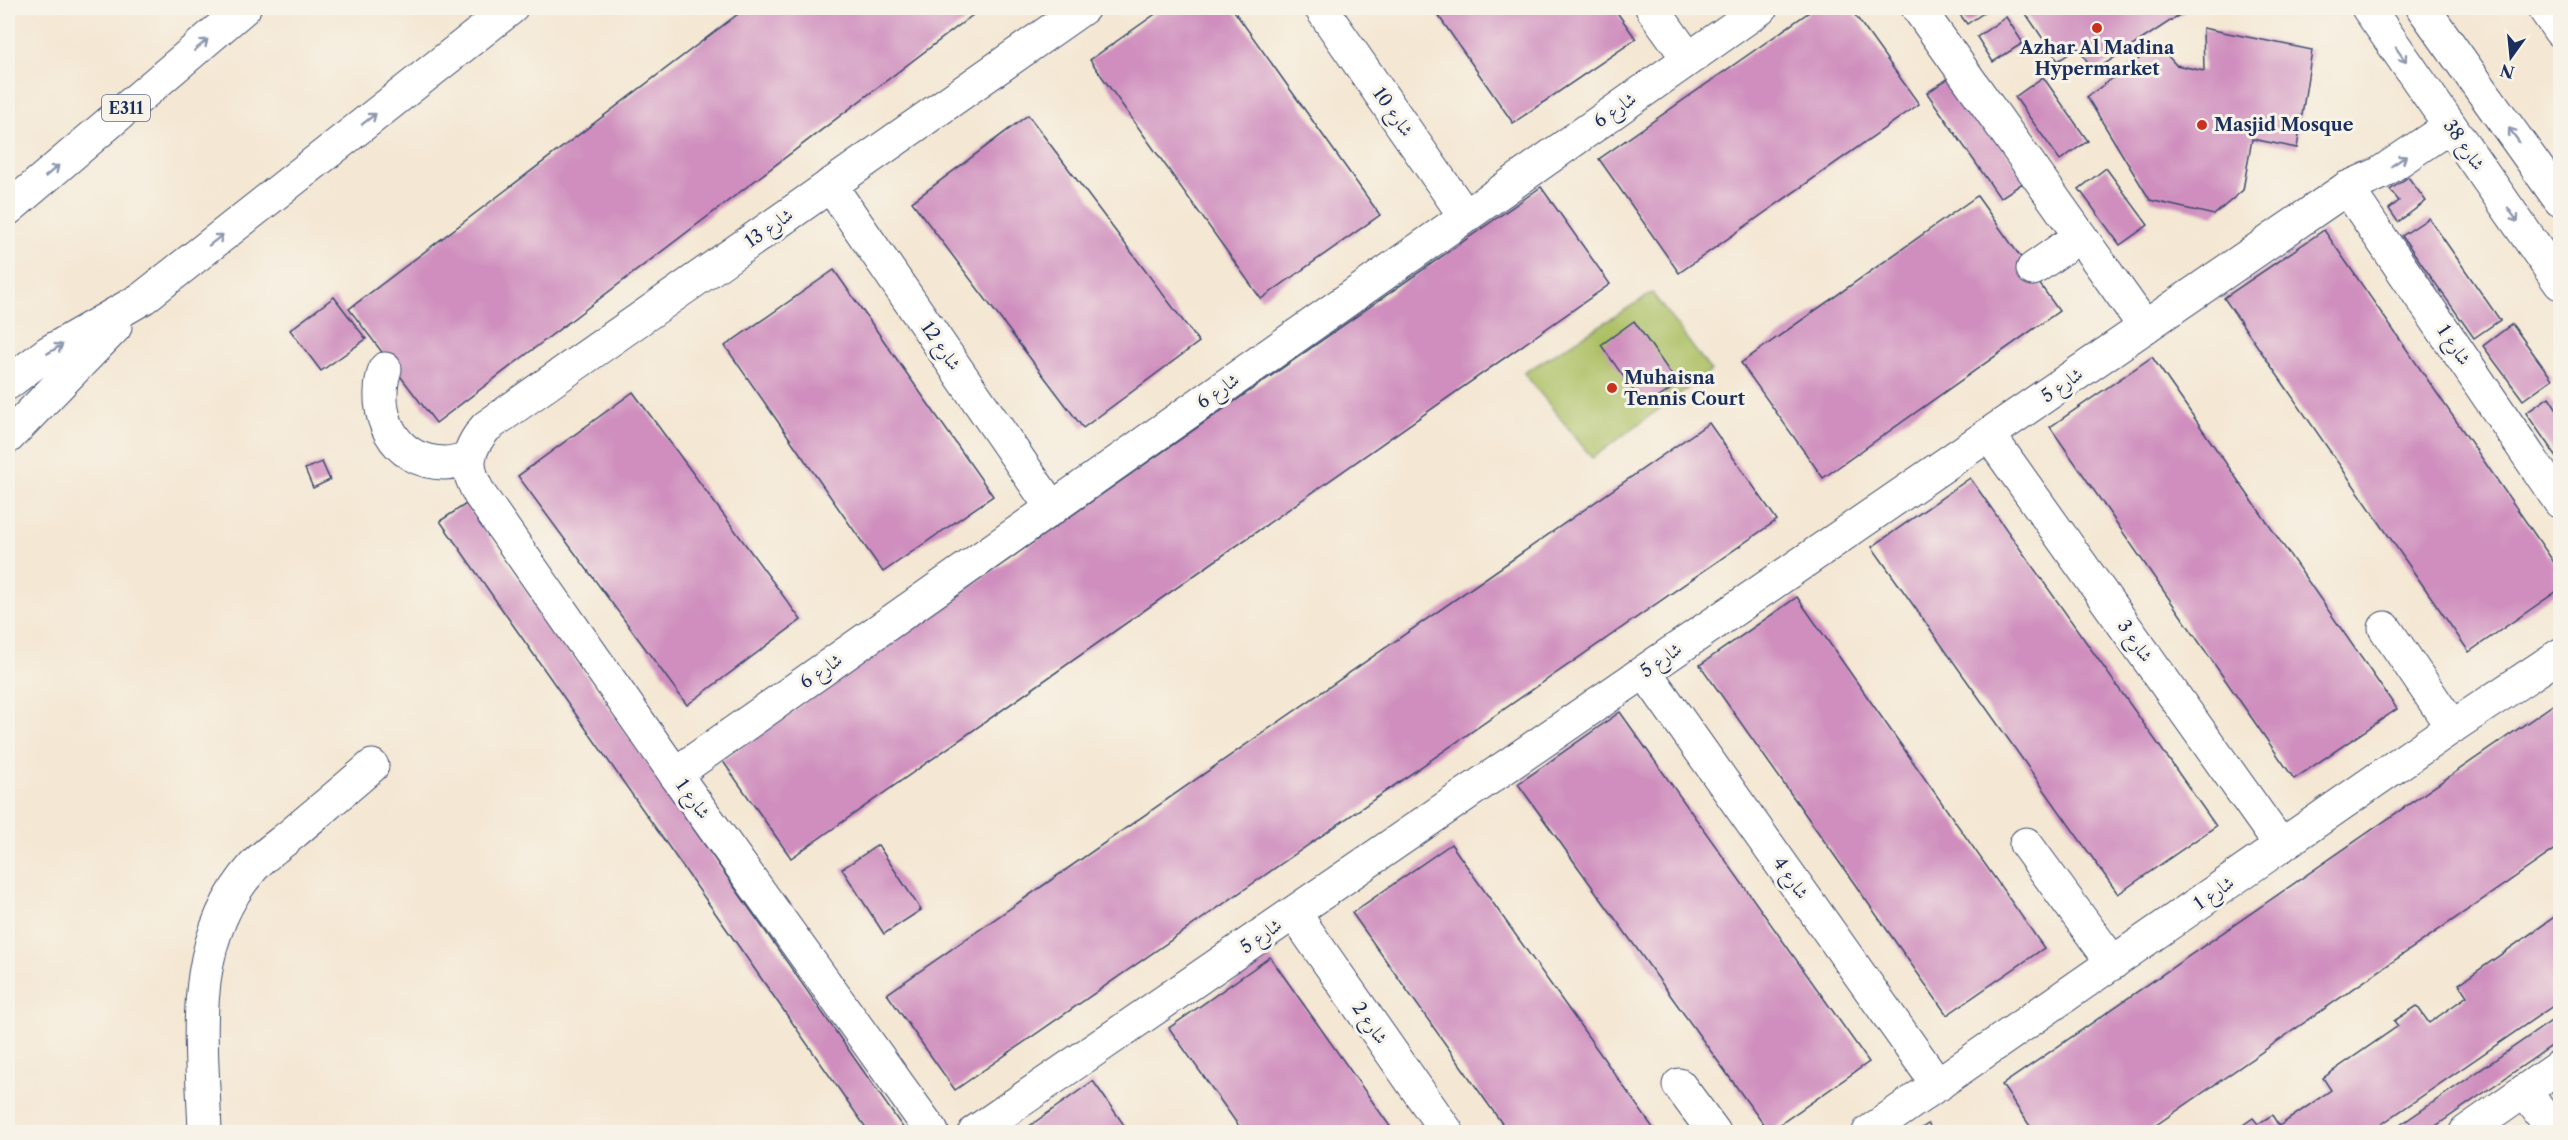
<svg xmlns="http://www.w3.org/2000/svg" width="2568" height="1140" font-family="'Libre Caslon Text',Amiri,serif">
  <style>
    .green { fill: #acc064; stroke: #647861; stroke-width: 1.5 }
    .building { fill: #cf8ebe }
    .lines { fill: none; stroke-linecap: round; stroke-linejoin: round }
    .minor-casing { stroke: #3c4b70; stroke-width: 35 }
    .highway-casing { stroke: #3c4b70; stroke-width: 35 }
    .minor { stroke: #fff; stroke-width: 33 }
    .highway { stroke: #fff; stroke-width: 33 }
    .oneway { stroke: #8d97ae }
    .poi-dot { fill: #c8321e; stroke: #f7f3e8; stroke-width: 2 }
    .labels { text-anchor: middle; stroke-width: 6; stroke-linejoin: round; paint-order: stroke }
    .shield { fill: #f7f3e8; stroke: #5d6a87; stroke-width: 1.5 }
    .shield-label { font-size: 16px; font-weight: bold; fill: #1b2f5e }
    .poi-label { font-size: 18px; font-weight: bold; fill: #1b2f5e; stroke: #f7f3e8; text-anchor: start }
    .street-label { font-size: 18px; fill: #1b2f5e; stroke: #f7f3e8 }
  </style>
  <rect width="100%" height="100%" fill="#f7f3e8"/>
  <filter id="ink" filterUnits="userSpaceOnUse"><feTurbulence type="fractalNoise" baseFrequency=".0167" numOctaves="2"/><feDisplacementMap in="SourceGraphic" scale="12" xChannelSelector="R" yChannelSelector="G"/><feConvolveMatrix kernelMatrix="1 2 1 2 8 2 1 2 1" color-interpolation-filters="sRGB"/></filter>
  <filter id="wash" filterUnits="userSpaceOnUse"><feTurbulence type="fractalNoise" baseFrequency=".008" numOctaves="4" result="noise"/><feDisplacementMap in="SourceGraphic" scale="24" xChannelSelector="R" yChannelSelector="G"/><feGaussianBlur stdDeviation="1.35" result="paint"/><feColorMatrix in="noise" values="0 0 0 0 0 0 0 0 0 0 0 0 0 0 0 0 0 1.4 0 .05"/><feComposite in="paint" operator="in"/></filter>
  <g filter="url(#wash)">
    <rect width="100%" height="100%" fill="#f4e7d3"/>
    <path class="green" d="M1652,293L1711,371L1592,458L1524,373Z"/>
    <g id="blocks">
      <g class="building">
        <path d="M746,8H982L436,423L349,309Z"/>
        <path d="M1164,8H1232L1380,215L1261,299L1090,60Z"/>
        <path d="M1433,8H1614L1636,39L1513,123Z"/>
        <path d="M1815,8H1850L1919,104L1679,273L1599,159Z"/>
        <path d="M1955,8H1991L1967,24Z"/>
        <path d="M2022,8H2190L2094,71L2078,48L2058,61Z"/>
        <path d="M2006,17L2023,43L1993,62L1977,37Z"/>
        <path d="M2203,28L2312,50L2297,148L2252,139L2243,190L2214,215L2150,200L2087,97L2158,45L2176,65L2204,71Z"/>
        <path d="M1952,76L2026,181L2000,198L1927,93Z"/>
        <path d="M2043,77L2088,141L2060,160L2015,97Z"/>
        <path d="M1028,115L1199,342L1083,428L912,202Z"/>
        <path d="M2106,168L2148,225L2120,245L2079,189Z"/>
        <path d="M2408,177L2426,201L2398,222L2389,209L2399,201L2390,190Z"/>
        <path d="M1541,187L1610,284L791,858L722,760Z"/>
        <path d="M1977,196L2059,311L1823,478L1741,363Z"/>
        <path d="M2429,218L2500,320L2474,338L2402,236Z"/>
        <path d="M2324,230L2560,571V589L2469,652L2224,298Z"/>
        <path d="M834,270L993,496L883,572L725,346Z"/>
        <path d="M334,297L366,339L321,371L290,330Z"/>
        <path d="M1634,321L1678,384L1645,407L1601,345Z"/>
        <path d="M2512,324L2552,379L2523,400L2483,346Z"/>
        <path d="M2152,357L2397,709L2294,779L2050,427Z"/>
        <path d="M633,392L801,620L687,705L518,476Z"/>
        <path d="M2549,397L2560,414V462L2526,413Z"/>
        <path d="M1709,423L1777,520L955,1090L887,994Z"/>
        <path d="M322,462L330,480L313,488L305,469Z"/>
        <path d="M1970,478L2216,826L2118,894L1872,547Z"/>
        <path d="M466,504L906,1132H869L440,521Z"/>
        <path d="M1797,597L2044,948L1947,1015L1700,665Z"/>
        <path d="M2560,700V846L2146,1132H2034L2002,1085Z"/>
        <path d="M1620,712L1869,1062L1769,1132L1518,784Z"/>
        <path d="M1451,844L1656,1132H1508L1352,913Z"/>
        <path d="M878,845L921,910L884,934L842,869Z"/>
        <path d="M2560,913V1001L2370,1132H2233L2253,1118L2258,1124L2272,1115L2279,1126L2331,1090L2323,1078L2398,1026L2394,1021L2417,1006L2429,1023L2467,996L2459,984Z"/>
        <path d="M1270,957L1394,1132H1243L1169,1028Z"/>
        <path d="M2560,1015V1040L2427,1132H2390Z"/>
        <path d="M1093,1081L1129,1132H1021Z"/>
        <path d="M1928,1124L1934,1132H1916Z"/>
      </g>
    </g>
  </g>
  <g filter="url(#ink)">
    <use href="#blocks" fill-opacity="0" stroke="#3c4b70" stroke-width="1.5"/>
    <g class="lines">
      <defs>
        <g id="minor">
          <path d="M1321,8L1465,216"/>
          <path d="M1652,8L1688,58"/>
          <path d="M1918,8L2145,327"/>
          <path d="M2368,8L2560,283"/>
          <path d="M2423,8L2560,200"/>
          <path d="M2544,8L2560,31"/>
          <path d="M830,185L1052,508"/>
          <path d="M2347,188L2560,502"/>
          <path d="M2033,269L2080,236"/>
          <path d="M385,369C371,413 393,463 445,463C452,463 460,460 468,459"/>
          <path d="M1989,435L2281,846"/>
          <path d="M2385,628L2452,727"/>
          <path d="M1645,672L1938,1085"/>
          <path d="M675,774L1761,8"/>
          <path d="M2026,844L2113,963"/>
          <path d="M1294,913L1447,1132"/>
          <path d="M1679,1085L1714,1132"/>
          <path d="M2525,1091L2554,1132"/>
          <path d="M205,1132C202,1040 186,941 254,866C265,854 280,844 292,834C319,811 346,789 372,766"/>
          <path d="M932,1132L675,774L480,495C464,467 465,452 486,427L1083,8"/>
          <path d="M975,1132L2347,188L2379,174L2450,126"/>
          <path d="M1869,1132L2452,727L2560,655"/>
          <path d="M2466,1132L2560,1066"/>
        </g>
        <g id="highway">
          <path d="M8,209L244,8"/>
          <path d="M8,383L49,352L143,298L511,8"/>
          <path d="M8,437L115,327"/>
        </g>
      </defs>
      <use href="#minor" class="minor-casing"/>
      <use href="#highway" class="highway-casing"/>
      <use href="#minor" class="minor"/>
      <use href="#highway" class="highway"/>
    </g>
    <defs><path id="oneway-shaft" d="M-6 0H5M1.5-3L5.5 0L1.5 3" fill="none" stroke-width="1.6" stroke-linecap="round" stroke-linejoin="round" transform="scale(1.5)"/></defs>
    <g class="oneway">
      <use href="#oneway-shaft" transform="translate(201 45) rotate(-40)"/>
      <use href="#oneway-shaft" transform="translate(2401 55) rotate(55)"/>
      <use href="#oneway-shaft" transform="translate(369 119) rotate(-38)"/>
      <use href="#oneway-shaft" transform="translate(2514 135) rotate(-126)"/>
      <use href="#oneway-shaft" transform="translate(2399 161) rotate(-34)"/>
      <use href="#oneway-shaft" transform="translate(52 171) rotate(-40)"/>
      <use href="#oneway-shaft" transform="translate(2513 215) rotate(55)"/>
      <use href="#oneway-shaft" transform="translate(216 240) rotate(-38)"/>
      <use href="#oneway-shaft" transform="translate(55 349) rotate(-31)"/>
    </g>
  </g>
  <g class="poi-dot">
    <circle cx="2097" cy="28" r="6"/>
    <circle cx="2202" cy="125" r="6"/>
    <circle cx="1612" cy="388" r="6"/>
  </g>
  <g class="labels">
    <rect class="shield" x="102" y="95" width="48" height="26" rx="4.5"/>
    <g class="shield-label">
      <text x="126" y="114">E311</text>
    </g>
    <g class="poi-label">
      <text x="2097" y="54" text-anchor="middle">Azhar Al Madina<tspan x="2097" dy="21">Hypermarket</tspan></text>
      <text x="2214" y="131">Masjid Mosque</text>
      <text x="1624" y="384">Muhaisna<tspan x="1624" dy="21">Tennis Court</tspan></text>
    </g>
    <g class="street-label">
      <text transform="translate(1615 110) rotate(-35)" y="6">شارع 6</text>
      <text transform="translate(1393 112) rotate(55)" y="6">شارع 10</text>
      <text transform="translate(2464 145) rotate(55)" y="6">شارع 38</text>
      <text transform="translate(769 228) rotate(-35)" y="6">شارع 13</text>
      <text transform="translate(2454 345) rotate(56)" y="6">شارع 1</text>
      <text transform="translate(941 346) rotate(55)" y="6">شارع 12</text>
      <text transform="translate(2062 385) rotate(-35)" y="6">شارع 5</text>
      <text transform="translate(1218 391) rotate(-35)" y="6">شارع 6</text>
      <text transform="translate(2135 641) rotate(55)" y="6">شارع 3</text>
      <text transform="translate(1661 660) rotate(-35)" y="6">شارع 5</text>
      <text transform="translate(821 671) rotate(-35)" y="6">شارع 6</text>
      <text transform="translate(693 799) rotate(54)" y="6">شارع 1</text>
      <text transform="translate(1791 878) rotate(55)" y="6">شارع 4</text>
      <text transform="translate(2214 893) rotate(-35)" y="6">شارع 1</text>
      <text transform="translate(1261 936) rotate(-35)" y="6">شارع 5</text>
      <text transform="translate(1370 1023) rotate(55)" y="6">شارع 2</text>
    </g>
  </g>
  <rect width="2568" height="1140" fill="none" stroke="#f7f3e8" stroke-width="30"/>
  <g transform="translate(2511 57) rotate(195)" stroke="#f7f3e8" stroke-width="4.5" paint-order="stroke">
  <path d="M0-4.5L10 22L0 15L-10 22Z" fill="#1b2f5e"/>
  <text y="-9" font-size="16" font-weight="bold" text-anchor="middle" fill="#1b2f5e">N</text>
  </g>
</svg>
